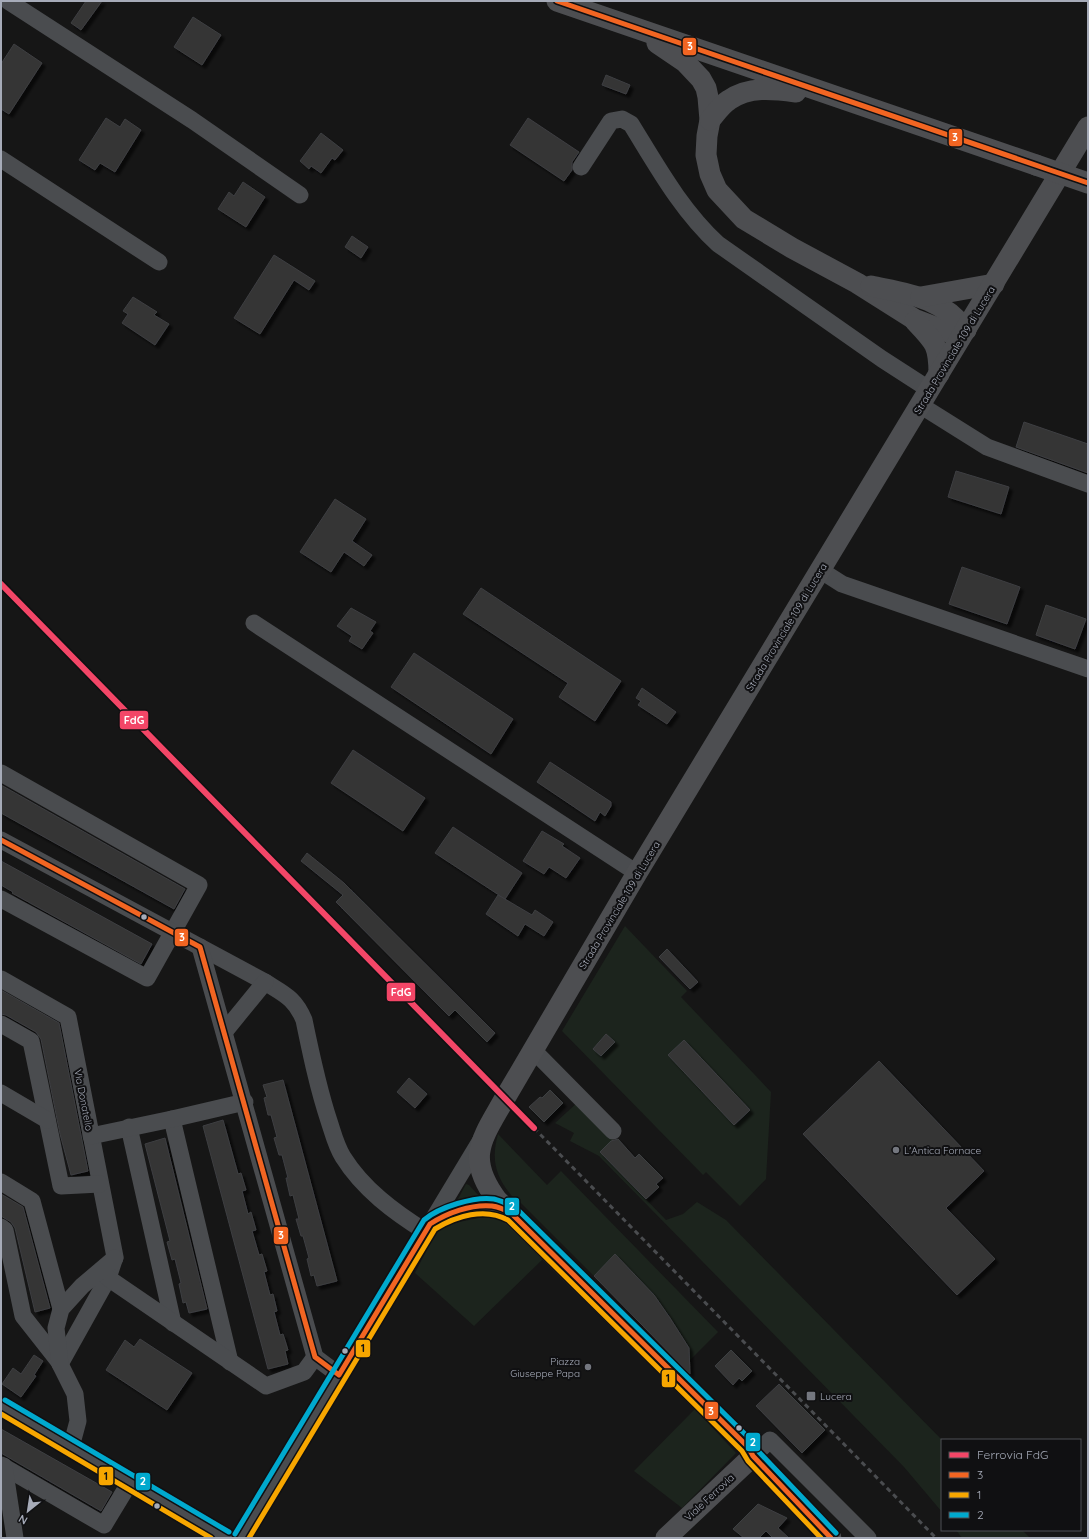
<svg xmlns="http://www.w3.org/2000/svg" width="1089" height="1539" font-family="Quicksand,sans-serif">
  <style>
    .green { fill: #1c241d }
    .building { fill: #343435; stroke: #3e3f42; filter: url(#shadow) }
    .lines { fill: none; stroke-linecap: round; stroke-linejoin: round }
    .minor { stroke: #4a4c4f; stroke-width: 17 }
    .major { stroke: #4d4e51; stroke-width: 21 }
    .rail { stroke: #4a4c4f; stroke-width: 3; stroke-dasharray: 5 4; stroke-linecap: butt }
    .major-bridge { stroke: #4d4e51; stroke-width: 21 }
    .bus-1-casing { stroke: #101012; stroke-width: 8 }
    .bus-2-casing { stroke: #101012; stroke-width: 8 }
    .bus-3-casing { stroke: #101012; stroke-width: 8 }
    .bus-1 { stroke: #f26522; stroke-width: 5 }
    .bus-2 { stroke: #f7a600; stroke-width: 5 }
    .bus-3 { stroke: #00a9ce; stroke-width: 5 }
    .rail-1-casing { stroke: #101012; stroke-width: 9 }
    .rail-1 { stroke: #f34667; stroke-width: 6 }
    .bus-dot { fill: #a6abb8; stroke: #101012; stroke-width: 1.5 }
    .poi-dot { fill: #74777f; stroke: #101012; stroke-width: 1.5 }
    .labels { text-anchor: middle; stroke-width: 4; stroke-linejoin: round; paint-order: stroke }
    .street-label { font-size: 10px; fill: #a6abb8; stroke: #101012 }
    .poi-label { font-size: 10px; fill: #a6abb8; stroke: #101012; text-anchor: start }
    .line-badge { stroke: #101012; stroke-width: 1.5 }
    .badge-label { font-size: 11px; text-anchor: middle; font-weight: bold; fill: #fff }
    .pale-badge-label { font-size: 11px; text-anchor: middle; font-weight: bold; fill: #111 }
  </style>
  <defs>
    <filter id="shadow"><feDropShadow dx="3.5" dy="3.5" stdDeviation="1" flood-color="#0009"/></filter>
  </defs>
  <rect width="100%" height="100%" fill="#161616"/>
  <g class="green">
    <path d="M625,926L687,991L681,997L771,1092L766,1179L740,1206L706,1172L703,1175L562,1031Z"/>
    <path d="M578,1102L613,1139L600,1152L666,1220L683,1214L697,1202L726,1220L942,1440V1512L904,1467L599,1156L570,1141L574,1133L555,1123Z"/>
    <path d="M498,1134L547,1185L561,1171L718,1332L690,1360L689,1348L670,1318L654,1295L616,1255L594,1276L519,1201L517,1202C497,1180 490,1163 498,1134Z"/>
    <path d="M466,1184L469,1185L480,1197L459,1201L458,1199Z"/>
    <path d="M494,1215L507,1222L544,1258L474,1326L415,1273L439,1226Z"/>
    <path d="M695,1409L736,1453L682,1508L634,1471Z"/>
    <path d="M956,1530H1022L1030,1538H962Z"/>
  </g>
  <g class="building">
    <path d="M86,1H102L81,30L71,23Z"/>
    <path d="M193,17L221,35L202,65L174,47Z"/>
    <path d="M14,44L42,63L9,114L1,109V64Z"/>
    <path d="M606,75L630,85L626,94L602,85Z"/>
    <path d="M106,118L120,127L125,119L141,130L115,172L100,163L95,170L79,160Z"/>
    <path d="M528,118L579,152L572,162V170L564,181L510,145Z"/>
    <path d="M321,133L343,150L335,160L332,158L321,173L311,166L309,169L300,161Z"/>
    <path d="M243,182L265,197L246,227L218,209L229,192L234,196Z"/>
    <path d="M352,236L368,247L361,258L345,247Z"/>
    <path d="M274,255L315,281L309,290L294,280L260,334L234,318Z"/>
    <path d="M133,297L157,312L154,315L169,324L155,345L122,323L128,314L123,311Z"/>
    <path d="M1024,422L1088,444V473L1016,447Z"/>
    <path d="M956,471L1009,487L1001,514L948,497Z"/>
    <path d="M335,499L366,519L352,541L372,555L364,566L344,552L331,572L300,552Z"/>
    <path d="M962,567L1020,587L1007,624L949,604Z"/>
    <path d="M481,588L621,681L595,721L559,697L568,683L463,614Z"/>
    <path d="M1046,605L1086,619L1075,649L1036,635Z"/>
    <path d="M351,608L376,622L370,631L373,633L362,649L349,641L352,636L337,626Z"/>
    <path d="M414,653L513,719L491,754L391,687Z"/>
    <path d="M642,688L676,712L667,724L638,705L641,701L636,698Z"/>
    <path d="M353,750L425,798L403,831L331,783Z"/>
    <path d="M550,762L611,802V806L605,816L600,812L595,821L537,782Z"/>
    <path d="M1,785L185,889L174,909L1,813Z"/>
    <path d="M453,827L522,873L505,899L435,853Z"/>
    <path d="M542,831L564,844L562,846L580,858L566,878L549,867L544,874L523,861Z"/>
    <path d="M307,853L344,883L495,1033L487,1042L455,1010L449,1016L336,902L343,895L301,861Z"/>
    <path d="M1,861L152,944L141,964L12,893L13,892L1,885Z"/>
    <path d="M498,895L532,915L535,910L553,922L544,936L525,924L518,936L486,914Z"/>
    <path d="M667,949L698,982L690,989L659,957Z"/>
    <path d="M1,990L59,1023L88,1171L71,1175L60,1134L41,1039L36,1032L6,1015L1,1014Z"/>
    <path d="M606,1034L615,1042L601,1056L593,1049Z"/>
    <path d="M684,1040L750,1110L734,1125L668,1055Z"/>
    <path d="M879,1061L984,1171L946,1208L995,1259L957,1295L803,1134Z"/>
    <path d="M409,1078L427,1094L415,1108L397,1092Z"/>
    <path d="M283,1080L337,1281L317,1286L314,1275L311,1276L307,1259L309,1258L303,1236H301L296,1219H299L293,1195L290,1196L286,1178H288L282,1155H279L274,1138L277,1137L271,1115H268L264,1098L267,1097L263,1085Z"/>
    <path d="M550,1090L563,1103L544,1122L529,1107L540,1097L542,1098Z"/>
    <path d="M223,1120L238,1174L241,1173L246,1190L242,1191L248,1214L251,1212L256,1230L252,1231L259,1255L262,1254L267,1271L264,1272L270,1295L273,1294L277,1311L274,1312L280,1335L283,1334L288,1350L285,1351L288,1364L268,1369L203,1126Z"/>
    <path d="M165,1138L207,1309L189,1313L186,1302L183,1303L179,1284L181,1283L175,1259L172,1260L167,1242L170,1241L145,1144Z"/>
    <path d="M618,1139L635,1158L639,1154L663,1178L656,1184L659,1187L646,1199L600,1152L611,1141Z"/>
    <path d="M1,1194L23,1207L50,1308L35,1312L15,1228L11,1222L1,1216Z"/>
    <path d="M615,1254L654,1295L670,1318L689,1348L690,1374L594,1276Z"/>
    <path d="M140,1339L192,1373L167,1410L106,1370L125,1340L134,1347Z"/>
    <path d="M731,1350L752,1371L742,1381L739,1378L733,1385L715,1366Z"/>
    <path d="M34,1355L43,1361L34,1375L36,1376L21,1397L2,1384L13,1368L21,1374Z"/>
    <path d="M779,1384L825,1430L802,1453L756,1406Z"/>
    <path d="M1,1429L112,1492L101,1511L1,1453Z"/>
    <path d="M758,1504L787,1518L778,1528L789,1538H773L766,1531L759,1538H744L733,1529Z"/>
  </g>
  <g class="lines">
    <g class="minor">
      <path d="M8,1L192,120L300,195"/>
      <path d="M1,159L159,262"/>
      <path d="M581,167L611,121L622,119L631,124C657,166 681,210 718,244L882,359L930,390"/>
      <path d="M920,405L987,447L1088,484"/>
      <path d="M820,570L842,584L1088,669"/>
      <path d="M254,623L637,873"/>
      <path d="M1,773L199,885L147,978L1,899"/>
      <path d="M1,840L265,982C284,994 295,998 304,1020C311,1054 318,1088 329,1121C333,1133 336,1146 343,1157C363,1189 394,1212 426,1232"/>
      <path d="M200,947L315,1357L339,1375"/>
      <path d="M1,979L68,1017L115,1257L108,1278L60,1364"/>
      <path d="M1,1024L31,1041L61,1186L100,1184"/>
      <path d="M225,1031L265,982"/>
      <path d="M533,1050L613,1131"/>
      <path d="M1,1093L47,1120"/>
      <path d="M172,1119L230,1362"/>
      <path d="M129,1127L173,1323"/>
      <path d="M91,1136L172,1119L245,1102"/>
      <path d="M1,1182L32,1201L61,1309"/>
      <path d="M430,1224C442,1215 473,1205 488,1206C495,1206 502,1209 509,1212"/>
      <path d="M1,1227L5,1230L23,1316L60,1363"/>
      <path d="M108,1278L266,1386L304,1372L315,1357"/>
      <path d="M1,1406L225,1538"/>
      <path d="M71,1447L78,1421L75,1394L60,1364L56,1328L61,1309L82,1286L115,1258"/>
      <path d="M753,1456L770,1440L868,1538"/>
      <path d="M1,1465L104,1525L130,1482"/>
      <path d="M4,1466L15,1538"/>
      <path d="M241,1538L481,1140"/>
    </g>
    <g class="major">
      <path d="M557,1L1036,165"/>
      <path d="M657,43L685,62L701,79L706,88L708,97L710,120L707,136L706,155L710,174L717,190L744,219L792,248L857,283L914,319L948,332L966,330"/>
      <path d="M710,120C716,113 721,105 729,100C749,86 773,89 796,92"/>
      <path d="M871,286C909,294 941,297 966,330"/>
      <path d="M921,297L994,284"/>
      <path d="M915,321C935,342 939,345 939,374"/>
      <path d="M666,1538L753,1456"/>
      <path d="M831,1538L753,1456L748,1447L497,1200C465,1157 482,1139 505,1098L637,873L1088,127"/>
    </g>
    <path class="rail" d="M534,1128L936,1538"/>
    <path class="major-bridge" d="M1036,165L1088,183"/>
    <defs>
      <g id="bus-1">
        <path d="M557,1L1088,183"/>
        <path d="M1,840L200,947L315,1357L339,1375L430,1224C447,1213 471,1204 492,1206C499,1207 506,1210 512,1214L748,1447L753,1456L831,1538"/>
      </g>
      <g id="bus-2">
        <path d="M1,1414L211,1538"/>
        <path d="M249,1538L435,1229C456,1216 485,1207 508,1220L742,1451L748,1461L821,1538"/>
      </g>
      <g id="bus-3">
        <path d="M5,1400L229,1532"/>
        <path d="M235,1534L424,1220C439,1207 475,1196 494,1199C502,1201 510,1205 517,1209L753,1442L759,1452L836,1533"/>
      </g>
    </defs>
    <use href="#bus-1" class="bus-1-casing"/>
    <use href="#bus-2" class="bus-2-casing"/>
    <use href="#bus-3" class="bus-3-casing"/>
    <use href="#bus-1" class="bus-1"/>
    <use href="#bus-2" class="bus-2"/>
    <use href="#bus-3" class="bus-3"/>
    <defs>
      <path id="rail-1" d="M1,584L534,1128"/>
    </defs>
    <use href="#rail-1" class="rail-1-casing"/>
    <use href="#rail-1" class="rail-1"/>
  </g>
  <g class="bus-dot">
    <circle cx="144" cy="917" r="3.5"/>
    <circle cx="345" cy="1351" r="3.5"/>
    <circle cx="739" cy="1428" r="3.5"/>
    <circle cx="157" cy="1506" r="3.5"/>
  </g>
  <g class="poi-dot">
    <circle cx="896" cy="1150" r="4"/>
    <circle cx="588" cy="1367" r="4"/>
    <rect x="806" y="1391" width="10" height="10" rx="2"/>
  </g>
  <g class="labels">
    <g class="street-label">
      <text transform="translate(954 350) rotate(-59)" y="4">Strada Provinciale 109 di Lucera</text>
      <text transform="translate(786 627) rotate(-59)" y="4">Strada Provinciale 109 di Lucera</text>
      <text transform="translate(619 905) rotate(-59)" y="4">Strada Provinciale 109 di Lucera</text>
      <text transform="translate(84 1100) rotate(79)" y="4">Via Donatello</text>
      <text transform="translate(709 1497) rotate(-43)" y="4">Viale Ferrovia</text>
    </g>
    <g class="poi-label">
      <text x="904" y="1154">L'Antica Fornace</text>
      <text x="580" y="1365" text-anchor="end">Piazza<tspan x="580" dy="12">Giuseppe Papa</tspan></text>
      <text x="820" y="1400">Lucera</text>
    </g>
  </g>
  <g class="line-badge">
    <rect x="682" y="37" width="15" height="19" rx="4" fill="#f26522"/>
    <rect x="948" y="128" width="15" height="19" rx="4" fill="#f26522"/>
    <rect x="119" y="710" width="30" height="20" rx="4" fill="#f34667"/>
    <rect x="174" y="928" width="15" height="19" rx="4" fill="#f26522"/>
    <rect x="386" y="982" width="30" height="20" rx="4" fill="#f34667"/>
    <rect x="504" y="1197" width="16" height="19" rx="4" fill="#00a9ce"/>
    <rect x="273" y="1226" width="16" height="19" rx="4" fill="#f26522"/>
    <rect x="355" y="1339" width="16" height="19" rx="4" fill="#f7a600"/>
    <rect x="661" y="1369" width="15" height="19" rx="4" fill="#f7a600"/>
    <rect x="704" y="1401" width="15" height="19" rx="4" fill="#f26522"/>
    <rect x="745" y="1432" width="16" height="20" rx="4" fill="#00a9ce"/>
    <rect x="98" y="1466" width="16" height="20" rx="4" fill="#f7a600"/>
    <rect x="135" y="1472" width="16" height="19" rx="4" fill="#00a9ce"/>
  </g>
  <g class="badge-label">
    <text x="690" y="50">3</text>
    <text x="955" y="141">3</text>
    <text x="134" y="724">FdG</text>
    <text x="182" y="941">3</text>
    <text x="401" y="996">FdG</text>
    <text x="512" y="1210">2</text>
    <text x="281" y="1239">3</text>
    <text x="711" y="1415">3</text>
    <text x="753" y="1446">2</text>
    <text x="143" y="1485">2</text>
  </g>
  <g class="pale-badge-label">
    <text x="363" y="1352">1</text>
    <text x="668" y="1382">1</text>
    <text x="106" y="1480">1</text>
  </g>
  <rect width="1089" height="1539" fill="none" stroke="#a6abb8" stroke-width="4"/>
  <rect x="941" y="1439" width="140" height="92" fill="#101012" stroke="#4c4e54"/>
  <rect x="949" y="1452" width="20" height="6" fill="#f34667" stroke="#4c4e54"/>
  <text x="977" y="1459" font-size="12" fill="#a6abb8">Ferrovia FdG</text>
  <rect x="949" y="1472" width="20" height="6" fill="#f26522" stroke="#4c4e54"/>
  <text x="977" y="1479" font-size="12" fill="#a6abb8">3</text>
  <rect x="949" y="1492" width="20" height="6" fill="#f7a600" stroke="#4c4e54"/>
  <text x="977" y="1499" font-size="12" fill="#a6abb8">1</text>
  <rect x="949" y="1512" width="20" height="6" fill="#00a9ce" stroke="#4c4e54"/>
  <text x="977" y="1519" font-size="12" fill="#a6abb8">2</text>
  <g transform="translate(28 1511) rotate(210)" stroke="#101012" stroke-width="3" paint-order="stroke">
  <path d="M0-3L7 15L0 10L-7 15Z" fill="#a6abb8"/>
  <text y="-6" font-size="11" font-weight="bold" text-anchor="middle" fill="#a6abb8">N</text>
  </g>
</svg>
